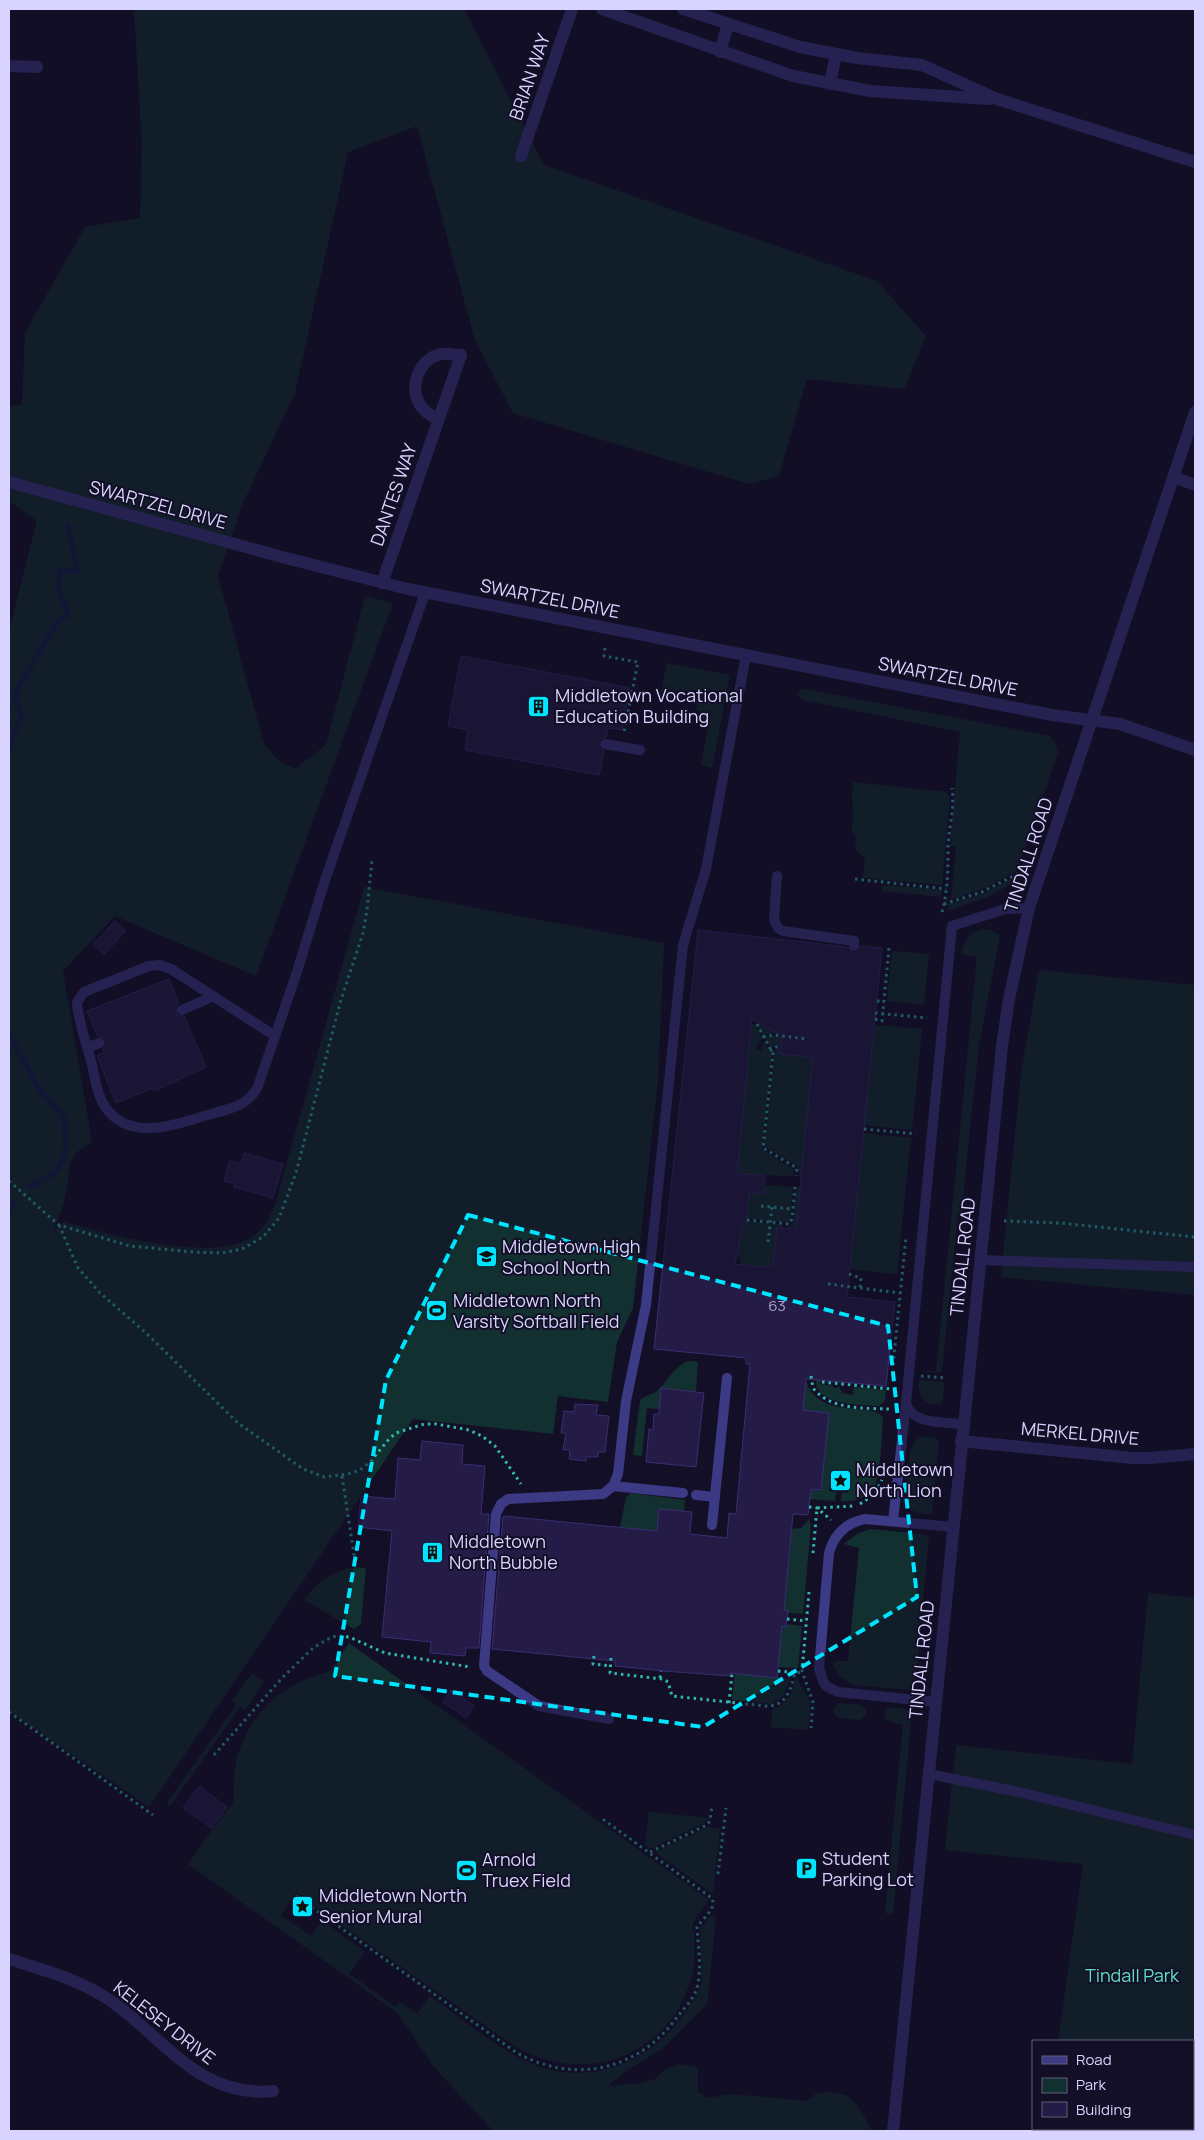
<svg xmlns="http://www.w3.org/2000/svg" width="1204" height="2140" font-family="Manrope,sans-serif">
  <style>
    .green { fill: #12302f }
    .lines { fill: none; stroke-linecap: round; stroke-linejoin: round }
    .stream { stroke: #0c2248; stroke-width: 5.5 }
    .building { fill: #241b47; stroke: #3b2d73; fill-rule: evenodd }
    .path { stroke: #2fb8b0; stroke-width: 3; stroke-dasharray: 2.5 4; stroke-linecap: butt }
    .service { stroke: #3d3a85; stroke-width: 10 }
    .minor { stroke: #3d3a85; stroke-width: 12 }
    .tertiary { stroke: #3d3a85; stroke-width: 12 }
    .marked { fill: none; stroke: #00e5ff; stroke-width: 4; stroke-dasharray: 10 6; stroke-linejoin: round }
    .labels { text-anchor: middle; stroke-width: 4; stroke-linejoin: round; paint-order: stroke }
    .number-label { font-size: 15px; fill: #aca6d1 }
    .street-label { font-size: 18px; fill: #d9d4ff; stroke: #130f26 }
    .poi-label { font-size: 18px; fill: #d9d4ff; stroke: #130f26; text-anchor: start }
    .park-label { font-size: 18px; fill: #5fe0c0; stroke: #130f26 }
  </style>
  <rect width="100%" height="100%" fill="#130f26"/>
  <g class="green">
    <path d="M134,9H464L544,165L877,281L926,336L904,389L807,379L779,476L749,484L513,413L475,340L417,126L348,152L295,393L243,503L218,576L264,744L278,760L295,769L326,745L365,596L393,603L256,976L115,916L63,971L92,1142C65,1155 71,1168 66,1193C63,1207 58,1220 52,1234L63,1222C108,1234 207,1262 249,1239C263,1231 270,1217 276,1202L364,887L664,943L658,1079L633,1308L617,1342L608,1402L558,1396L553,1434L413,1419L149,1807L9,1711V630L37,521L9,501V406L22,405L25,333L85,227L140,218L142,144Z"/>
    <path d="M667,663L730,675L712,768L701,765L709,722L702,720L701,712L696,711L697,704L660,696Z"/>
    <path d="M800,689H805L1050,736L1056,744L1058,752L1017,871L985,888L951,900L956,847L950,846L960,732L803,700L798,695Z"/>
    <path d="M853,782L946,792L950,797L942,885L863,878L865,859L855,848L856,835L852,831C854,815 851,799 853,782Z"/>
    <path d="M1016,876L1015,881L990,896L948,911V904L985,893Z"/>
    <path d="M882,885L942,890L941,897L882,891Z"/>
    <path d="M983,929L990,930L1000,935L979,1045L961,1214H958L942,1371L939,1373L919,1371H936L977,957L961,954C964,940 969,932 983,929Z"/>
    <path d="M892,951L929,954L924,1005L887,1001Z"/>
    <path d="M1039,970L1195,985V1295L1001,1277L1021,1073Z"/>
    <path d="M752,1024H755L762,1038L755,1048L761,1051L764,1042L772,1055L762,1150L793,1169V1176L737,1174Z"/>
    <path d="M759,1024L774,1031L805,1037L773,1033L763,1036L758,1028Z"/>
    <path d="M875,1025L922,1029L912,1130L864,1125Z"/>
    <path d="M773,1035L804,1039L815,1043L801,1176H799V1167L764,1146L774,1055L772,1051L780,1049V1054L811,1057L812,1044L781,1040V1046L776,1045L771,1048L764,1037Z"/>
    <path d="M864,1133L911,1138L897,1274L850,1269Z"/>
    <path d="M735,1184L793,1187L790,1220L786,1223L747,1218V1221L783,1225L782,1228H777L774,1259L794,1229L788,1228L793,1222L796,1187H801L792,1270L740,1264L741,1260L738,1259L739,1255L737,1254Z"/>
    <path d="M688,1361L698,1362L696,1392L662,1388L659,1409L647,1408L642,1456L633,1455L640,1400C645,1395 653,1395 658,1390C668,1381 674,1366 688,1361Z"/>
    <path d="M816,1380H821L820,1384L833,1386V1388H837L839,1386L842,1393L853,1395L854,1387L886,1390L885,1400L879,1406C861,1406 814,1404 816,1380Z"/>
    <path d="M919,1380L945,1382L942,1403C925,1408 917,1396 919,1380Z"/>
    <path d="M806,1381C819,1420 869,1401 883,1417C882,1432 881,1479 873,1489C865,1499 853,1502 841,1501L842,1492L848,1493L850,1476L831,1474L829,1491L836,1492L835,1501L810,1499L795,1488L821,1490L829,1413L803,1410Z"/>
    <path d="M925,1436L935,1438L939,1442L932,1513L923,1514L911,1510L906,1500L908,1476L934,1478V1473L909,1471C910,1457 908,1440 925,1436Z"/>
    <path d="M631,1493L685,1500L682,1534L620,1528L626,1497Z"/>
    <path d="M809,1519L811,1525L803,1614L787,1613V1611L784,1610L792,1529L801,1528Z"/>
    <path d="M871,1529L923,1534L929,1537L915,1689L911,1690L854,1685L841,1677L832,1664L835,1661H848L859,1548L844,1544L858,1533Z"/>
    <path d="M355,1567L366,1568L361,1624L354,1629L304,1600C317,1581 333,1571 355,1567Z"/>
    <path d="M1148,1593L1195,1598V2131H1044L1045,2129H1193V2041H1058L1083,1864L945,1850L956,1745L1132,1764Z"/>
    <path d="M786,1624L802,1626L798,1668L778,1667L782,1626L786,1627Z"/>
    <path d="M349,1643L709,1900C705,1907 693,1918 693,1925C692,1929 694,1933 694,1937C695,1952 695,1968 690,1982C666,2061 576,2087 510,2043L296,1893L281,1915L311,1936L322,1920L365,1952L349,1974L396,2007L400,2002L417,2014L430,1996C460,2017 495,2047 528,2062C586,2089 649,2064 684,2014C690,2005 696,1997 700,1988L702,1980L700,1929L710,1916H716L707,2004L662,2049L627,2070L608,2086L642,2083L655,2079L666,2069L680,2064L698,2067V2092L708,2098L731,2094L806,2101L817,2093L832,2092L846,2095L857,2105L873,2131H493L433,2066L398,2013L188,1864C199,1848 210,1833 222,1817C225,1812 231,1807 233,1802C235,1796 233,1776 235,1767C244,1719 281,1682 329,1672Z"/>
    <path d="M252,1673L264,1682L245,1710L240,1707L170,1806L167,1803L236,1705L232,1701Z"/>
    <path d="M735,1673L791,1678L783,1696L772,1704L732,1700Z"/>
    <path d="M796,1677L811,1703L808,1730L771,1727L772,1709C787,1706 793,1692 796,1677Z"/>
    <path d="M838,1703L861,1705L866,1710V1715L860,1720L837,1718L833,1710Z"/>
    <path d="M890,1707L912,1710L893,1914L885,1913L903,1725L885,1720V1711Z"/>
    <path d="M649,1812L709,1818L703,1824L649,1849L645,1844Z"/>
    <path d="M708,1827L720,1829L713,1894L655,1852Z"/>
  </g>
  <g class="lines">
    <g class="stream">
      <path d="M9,750L14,733L22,717L15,698L19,687L55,625L68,614L58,587L60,571H77L68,526"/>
      <path d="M9,1034L38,1087L64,1118L66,1147L63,1160L57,1170L48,1177L30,1186"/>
      <path d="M9,1210L15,1203"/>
    </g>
  </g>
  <g class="building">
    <path d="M461,656L630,688L622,730L608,728L606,737L602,738L598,742L599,747L604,751L599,775L465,750L468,730L448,726Z"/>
    <path d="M115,921L126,931L104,954L93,944Z"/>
    <path d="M698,930L847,947L854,953L858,952L861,946L882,948L847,1297L895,1302L886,1386L806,1379L803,1410L829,1413L821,1490L811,1489L808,1515L793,1514L784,1610L788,1611L786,1627L782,1626L777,1678L730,1673V1676L664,1671L615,1666V1661L492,1649L503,1516L657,1531L659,1509L692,1512L690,1534L727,1538L729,1513L736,1514L750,1364H746V1358L654,1349ZM752,1019L782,1035L779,1054L813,1057L796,1229L777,1228L773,1268L735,1264L742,1228H746L749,1193L764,1194L765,1175L737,1174Z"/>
    <path d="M169,979L179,1004L176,1006V1012L178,1016H184L206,1067L154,1091L153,1088L116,1103L97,1056L104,1052L103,1049L107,1045V1041L104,1038L98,1037L87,1011Z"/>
    <path d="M244,1153L283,1164L273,1198L234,1187L235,1184L224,1181L229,1161L241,1164Z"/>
    <path d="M661,1388L704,1393L696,1467L646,1462L649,1429L653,1430L654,1414H659Z"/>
    <path d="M575,1404L598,1405L596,1415L609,1416L605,1452H598V1457H586V1461L569,1459L570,1450H563L566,1433H561L564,1411L574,1412Z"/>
    <path d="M422,1441L463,1445L462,1464L485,1466L481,1514H489L479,1648H466L465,1656L430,1653L431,1642L382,1637L392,1531L358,1527L361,1496L395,1499L398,1458L420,1460Z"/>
    <path d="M451,1690L474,1706L466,1718L443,1702Z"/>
    <path d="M199,1786L227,1807L212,1828L183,1808Z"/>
  </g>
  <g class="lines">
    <g class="path">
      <path d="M605,648L604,656L638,662L624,733"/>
      <path d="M855,879L946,889"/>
      <path d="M944,904L982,892L1019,873"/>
      <path d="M942,912C948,891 948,868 948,846C949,827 955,807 952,788"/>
      <path d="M877,1001L884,1002"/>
      <path d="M875,1013L927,1018"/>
      <path d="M875,1019L882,1021L889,948"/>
      <path d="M757,1024L773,1054L763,1148L797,1168L796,1176"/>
      <path d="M763,1037L774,1035L807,1039"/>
      <path d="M770,1051L776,1047H780"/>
      <path d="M864,1129L916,1134"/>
      <path d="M9,1181L59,1225L130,1246L192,1252L221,1253L242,1249L263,1237L279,1218L296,1173L340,1003L363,933L367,910L372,860"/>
      <path d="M761,1206L793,1209"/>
      <path d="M747,1220L789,1224L792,1219L795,1187"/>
      <path d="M1004,1221L1059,1223L1195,1237"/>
      <path d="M59,1225L78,1268L100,1293L145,1332L238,1423L303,1469L324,1477L348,1474L360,1470L370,1462L389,1439L396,1433L424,1424H436L469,1430L482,1436L495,1446L521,1484"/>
      <path d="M768,1242L772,1207"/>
      <path d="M849,1274L861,1278L860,1288"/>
      <path d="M828,1284L900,1293"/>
      <path d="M893,1365L906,1237"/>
      <path d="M811,1376L813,1388C830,1410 864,1408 889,1409"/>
      <path d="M921,1376L945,1378"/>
      <path d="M822,1382L891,1389"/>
      <path d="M342,1476L355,1561"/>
      <path d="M860,1504L875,1494L882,1480"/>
      <path d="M809,1507L817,1508L831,1520"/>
      <path d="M813,1553L817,1508L853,1506"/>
      <path d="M809,1592L802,1671L813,1702L811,1728"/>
      <path d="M787,1619L806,1621"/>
      <path d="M594,1656L593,1664L611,1666"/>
      <path d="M611,1658L610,1673L663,1679L668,1682L672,1696L765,1706C786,1707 791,1690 795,1672"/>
      <path d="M778,1671L802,1673"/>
      <path d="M660,1678L661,1671"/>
      <path d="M729,1703L732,1674H730"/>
      <path d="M9,1712L153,1815"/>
      <path d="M214,1755L283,1677L313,1648L328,1639L336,1636L349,1637L385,1653L470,1667"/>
      <path d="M650,1852L707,1825L710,1821L712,1806"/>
      <path d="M718,1874L726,1808"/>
      <path d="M296,1896L517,2053C576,2085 639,2070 678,2016C685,2007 694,1998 697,1988C702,1969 698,1945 697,1927L712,1909L713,1899L604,1820L606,1818"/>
    </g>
    <g class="service">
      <path d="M605,744L640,750"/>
      <path d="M777,876L774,919L778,928L783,931L854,941V946"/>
      <path d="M182,1010L214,996"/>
      <path d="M275,1036L171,969L160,965L149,966L84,992L77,1002C78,1021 86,1042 91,1061C95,1075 96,1093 104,1105C128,1143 174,1125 208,1115C228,1109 249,1106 258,1086L297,972L325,880L425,593"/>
      <path d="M88,1047L100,1043"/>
      <path d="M980,1260L1195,1267"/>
      <path d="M963,1424C944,1422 912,1425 906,1403L952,926L1005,909L1029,908"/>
      <path d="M613,1486L683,1493"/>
      <path d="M696,1495L715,1497"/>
      <path d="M893,1521L906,1404"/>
      <path d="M712,1525L727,1378"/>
      <path d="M936,1702L838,1692L826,1686L823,1681L819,1668L829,1553C834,1534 846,1523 865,1519L953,1527"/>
      <path d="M609,1719L539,1706L487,1671L484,1666L496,1514L501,1504L508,1499L603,1494L613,1486L618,1474L626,1401L646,1305L683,945L706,869L746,655"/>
      <path d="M929,1774L1019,1792L1195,1835"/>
    </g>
    <g class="minor">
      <path d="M602,9L793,76L870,91L989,99"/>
      <path d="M683,9L800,47L857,58L922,65L997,99L1195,162"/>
      <path d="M720,52L728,24"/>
      <path d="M9,66L37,67"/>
      <path d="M830,84L836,54"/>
      <path d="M521,156L572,9"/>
      <path d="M1174,477L1195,485"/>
      <path d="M9,482L282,557L408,589L1052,715L1120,724L1195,750"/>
      <path d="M382,583L461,355C454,355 447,353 441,354C418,359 409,387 420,405C425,412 431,416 438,419"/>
      <path d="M961,1441L1133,1458H1151L1195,1454"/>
      <path d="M9,1959C43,1970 78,1979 108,1999C163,2036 199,2099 273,2091"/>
    </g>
    <path class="tertiary" d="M893,2131L1002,1046L1009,999L1029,908L1195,412"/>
  </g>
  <path d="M0 0H1204V2140H0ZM468,1215L888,1326L917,1597L703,1727L335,1676L386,1380Z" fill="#130f26" fill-opacity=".55" fill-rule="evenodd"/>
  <path class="marked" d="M468,1215L888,1326L917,1597L703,1727L335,1676L386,1380Z"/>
  <defs>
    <symbol id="building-square" viewBox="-11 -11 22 22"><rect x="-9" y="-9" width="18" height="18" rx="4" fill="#00e5ff" stroke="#130f26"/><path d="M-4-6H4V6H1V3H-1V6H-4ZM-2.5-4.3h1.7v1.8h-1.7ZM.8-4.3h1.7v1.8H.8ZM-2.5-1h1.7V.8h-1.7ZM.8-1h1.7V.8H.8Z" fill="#111"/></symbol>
    <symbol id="school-square" viewBox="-11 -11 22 22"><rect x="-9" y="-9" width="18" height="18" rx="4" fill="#00e5ff" stroke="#130f26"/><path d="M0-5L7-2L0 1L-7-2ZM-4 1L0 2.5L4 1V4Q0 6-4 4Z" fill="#111"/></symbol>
    <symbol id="stadium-square" viewBox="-11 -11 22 22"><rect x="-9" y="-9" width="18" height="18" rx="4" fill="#00e5ff" stroke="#130f26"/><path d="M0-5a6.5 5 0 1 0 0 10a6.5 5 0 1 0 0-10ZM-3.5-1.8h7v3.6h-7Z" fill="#111"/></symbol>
    <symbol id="sight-square" viewBox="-11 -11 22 22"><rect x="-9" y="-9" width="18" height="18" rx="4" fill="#00e5ff" stroke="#130f26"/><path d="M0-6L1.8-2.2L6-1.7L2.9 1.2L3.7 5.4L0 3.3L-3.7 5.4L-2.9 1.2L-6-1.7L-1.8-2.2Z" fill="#111"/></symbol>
    <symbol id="parking-square" viewBox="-11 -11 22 22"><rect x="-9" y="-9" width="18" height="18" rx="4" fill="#00e5ff" stroke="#130f26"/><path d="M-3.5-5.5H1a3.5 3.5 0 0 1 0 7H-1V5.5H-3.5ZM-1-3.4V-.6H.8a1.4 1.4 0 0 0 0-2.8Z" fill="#111"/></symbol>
  </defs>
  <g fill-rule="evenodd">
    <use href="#building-square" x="526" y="694" width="25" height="25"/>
    <use href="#school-square" x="474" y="1244" width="25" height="25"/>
    <use href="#stadium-square" x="424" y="1298" width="25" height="25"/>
    <use href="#sight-square" x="828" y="1468" width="25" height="25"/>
    <use href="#building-square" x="420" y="1540" width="25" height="25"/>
    <use href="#parking-square" x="794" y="1856" width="25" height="25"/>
    <use href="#stadium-square" x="454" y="1858" width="25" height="25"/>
    <use href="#sight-square" x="290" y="1894" width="25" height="25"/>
  </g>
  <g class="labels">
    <g class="number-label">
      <text x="777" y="1311">63</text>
    </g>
    <g class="street-label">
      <text transform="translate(530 77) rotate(-71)" y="6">BRIAN WAY</text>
      <text transform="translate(394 495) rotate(-71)" y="6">DANTES WAY</text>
      <text transform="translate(158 505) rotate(15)" y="6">SWARTZEL DRIVE</text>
      <text transform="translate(550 599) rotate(11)" y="6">SWARTZEL DRIVE</text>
      <text transform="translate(948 677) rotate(11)" y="6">SWARTZEL DRIVE</text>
      <text transform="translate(1029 855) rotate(-72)" y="6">TINDALL ROAD</text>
      <text transform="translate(963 1257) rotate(-84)" y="6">TINDALL ROAD</text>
      <text transform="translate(1080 1434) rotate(5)" y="6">MERKEL DRIVE</text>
      <text transform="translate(922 1660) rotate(-84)" y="6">TINDALL ROAD</text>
      <text transform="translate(164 2023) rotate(38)" y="6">KELESEY DRIVE</text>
    </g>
    <g class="poi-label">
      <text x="555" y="702">Middletown Vocational<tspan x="555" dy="21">Education Building</tspan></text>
      <text x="502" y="1253">Middletown High<tspan x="502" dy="21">School North</tspan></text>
      <text x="453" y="1307">Middletown North<tspan x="453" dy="21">Varsity Softball Field</tspan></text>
      <text x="856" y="1476">Middletown<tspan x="856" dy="21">North Lion</tspan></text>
      <text x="449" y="1548">Middletown<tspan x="449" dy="21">North Bubble</tspan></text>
      <text x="822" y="1865">Student<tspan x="822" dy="21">Parking Lot</tspan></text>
      <text x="482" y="1866">Arnold<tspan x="482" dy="21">Truex Field</tspan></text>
      <text x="319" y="1902">Middletown North<tspan x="319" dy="21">Senior Mural</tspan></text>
    </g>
    <g class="park-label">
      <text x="1132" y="1982">Tindall Park</text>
    </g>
  </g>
  <rect width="1204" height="2140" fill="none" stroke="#d9d4ff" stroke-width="20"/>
  <rect x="1032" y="2040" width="162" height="90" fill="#130f26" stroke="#625e7d"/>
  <rect x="1042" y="2056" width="25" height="8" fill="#3d3a85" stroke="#625e7d"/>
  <text x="1076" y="2065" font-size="15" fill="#d9d4ff">Road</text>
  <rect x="1042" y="2078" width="25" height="15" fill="#12302f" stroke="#625e7d"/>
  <text x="1076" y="2090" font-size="15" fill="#d9d4ff">Park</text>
  <rect x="1042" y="2102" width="25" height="15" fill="#241b47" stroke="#625e7d"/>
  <text x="1076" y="2115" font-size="15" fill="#d9d4ff">Building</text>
</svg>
